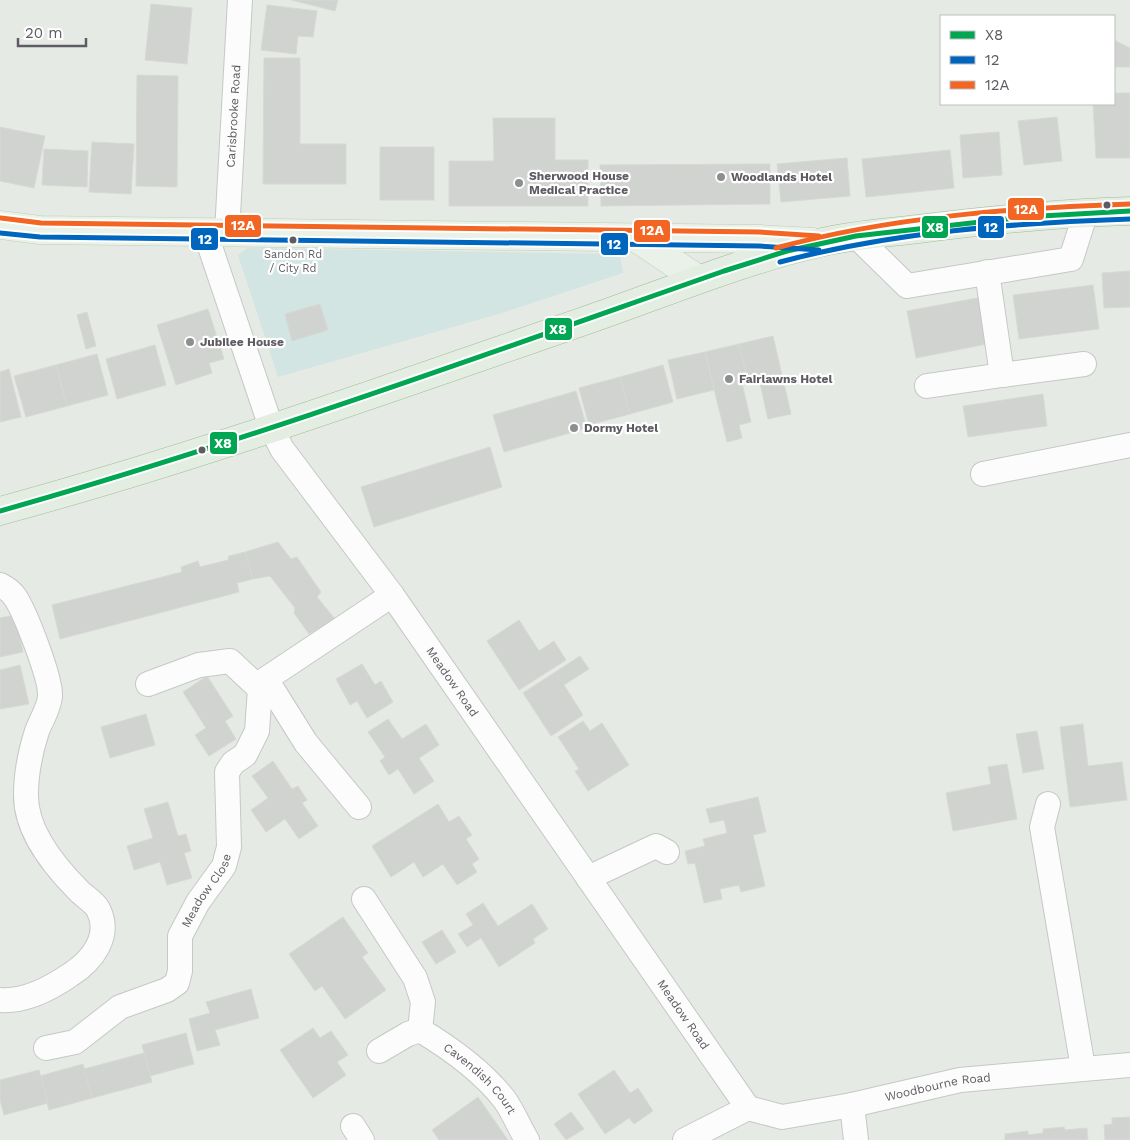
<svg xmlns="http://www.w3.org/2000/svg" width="1130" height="1140" font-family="'Work Sans',sans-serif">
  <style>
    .green { fill: #d2e5e2 }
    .building { fill: #d0d3d0; stroke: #d6d9d4 }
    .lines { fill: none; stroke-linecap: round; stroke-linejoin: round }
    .minor-casing { stroke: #c6c7c7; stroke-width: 26 }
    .major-casing { stroke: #bdd0b5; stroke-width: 29 }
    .highway-casing { stroke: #a3bd96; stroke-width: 29 }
    .minor { stroke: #fbfcfb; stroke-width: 24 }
    .major { stroke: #e9f1e8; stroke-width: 28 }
    .highway { stroke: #e4ede2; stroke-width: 28 }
    .bus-1-casing { stroke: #fff; stroke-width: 9 }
    .bus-2-casing { stroke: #fff; stroke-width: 9 }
    .bus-3-casing { stroke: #fff; stroke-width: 9 }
    .bus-1 { stroke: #00a651; stroke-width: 5 }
    .bus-2 { stroke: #0065bd; stroke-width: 5 }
    .bus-3 { stroke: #f26522; stroke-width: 5 }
    .poi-dot { fill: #8e8d90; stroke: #fff; stroke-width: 2 }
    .bus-dot { fill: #5f5b62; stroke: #fff; stroke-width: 2 }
    .labels { text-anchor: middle; stroke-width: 4.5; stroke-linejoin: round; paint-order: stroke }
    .bus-label { font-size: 11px; fill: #5f5b62; stroke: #fff }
    .street-label { font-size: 12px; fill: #5f5b62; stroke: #fff }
    .poi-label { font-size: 12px; font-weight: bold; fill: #5f5b62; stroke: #fff; text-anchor: start }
    .line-badge { stroke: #fff; stroke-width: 2 }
    .badge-label { font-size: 14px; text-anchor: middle; font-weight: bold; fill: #fff }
  </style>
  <rect width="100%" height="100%" fill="#e6eae5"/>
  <path class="green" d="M247,248L620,254L623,273L502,313L278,377L238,255Z"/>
  <g class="building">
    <path d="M291,0H338L335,11Z"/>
    <path d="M151,4L192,8L187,64L145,60Z"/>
    <path d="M267,5L317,11L313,37L298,36L296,54L261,50Z"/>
    <path d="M1114,40L1130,48V67H1114Z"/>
    <path d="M264,58H300V144H346V184H263Z"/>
    <path d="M137,75L178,76L177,187L136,186Z"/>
    <path d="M1114,93H1130V158H1096L1093,104H1114Z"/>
    <path d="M1057,117L1062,161L1024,165L1018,121Z"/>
    <path d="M493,118H555V160H588V206H449V161H494Z"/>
    <path d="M0,127L45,136L34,188L0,181Z"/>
    <path d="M999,132L1002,175L963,178L960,135Z"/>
    <path d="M92,142L134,144L131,194L89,192Z"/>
    <rect x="380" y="147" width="54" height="53"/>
    <path d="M44,149L88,151L87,187L42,185Z"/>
    <path d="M950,150L954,188L866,197L862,159Z"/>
    <path d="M847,158L850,196L781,202L777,164Z"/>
    <path d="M758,164H770V204L601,206L600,165Z"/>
    <path d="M1130,271V307L1104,308L1102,273Z"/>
    <path d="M1093,285L1099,329L1019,339L1013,295Z"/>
    <path d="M983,297L992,343L916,358L907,311Z"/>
    <path d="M320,304L328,330L292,341L285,314Z"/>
    <path d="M208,309L224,359L209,363L212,373L176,385L157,325Z"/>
    <path d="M87,312L96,346L86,349L77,315Z"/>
    <path d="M773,336L791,414L768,419L759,379L748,382L739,344Z"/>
    <path d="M739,344L748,382L742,383L751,422L739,425L742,438L727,442L705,352Z"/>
    <path d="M155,345L166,385L117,399L106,359Z"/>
    <path d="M705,352L714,390L677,399L668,360Z"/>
    <path d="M97,354L108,395L67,406L56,365Z"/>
    <path d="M56,365L67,406L26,417L14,376Z"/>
    <path d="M663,365L673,402L630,414L620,377Z"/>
    <path d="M9,369L21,417L0,422V372Z"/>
    <path d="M620,377L630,414L589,425L579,388Z"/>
    <path d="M576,391L587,428L504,452L493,415Z"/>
    <path d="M1043,394L1047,426L968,437L963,406Z"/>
    <path d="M490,447L502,487L374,527L361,487Z"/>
    <path d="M278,542L291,559L297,557L321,592L317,597L335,619L309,634L294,613L295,608L270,576L253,579L245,552Z"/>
    <path d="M245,552L253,579L237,583L239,592L60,639L52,605L182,572L181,567L198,561L200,567L228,560L229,556Z"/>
    <path d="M15,615L23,652L0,657V618Z"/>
    <path d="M519,620L539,651L554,641L566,660L519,690L487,641Z"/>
    <path d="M580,656L589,669L564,685L583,715L551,736L523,693Z"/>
    <path d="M362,664L375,685L381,681L393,702L367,718L357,701L350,705L336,679Z"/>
    <path d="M20,665L29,704L0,709V670Z"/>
    <path d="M207,676L233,716L225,721L236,739L209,756L195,735L206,728L183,692Z"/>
    <path d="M146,714L155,745L110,758L101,727Z"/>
    <path d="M388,719L402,739L426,724L439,745L419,758L434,781L414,794L398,769L389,775L380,761L385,757L368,732Z"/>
    <path d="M583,721L590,731L602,723L629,765L588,791L575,771L579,769L558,737Z"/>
    <path d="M1083,724L1088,766L1122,762L1127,800L1070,807L1060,727Z"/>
    <path d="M1037,731L1044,769L1023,773L1016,734Z"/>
    <path d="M273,761L292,789L298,786L307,800L302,803L318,826L299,839L285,819L266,832L251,810L268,798L252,776Z"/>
    <path d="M1007,764L1017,819L953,831L946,793L991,784L988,767Z"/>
    <path d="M758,797L766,832L753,835L765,886L741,892L739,885L720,889L722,899L704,903L695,863L688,864L685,851L705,846L703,839L727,833L724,820L710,823L706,809Z"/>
    <path d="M168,802L178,836L186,834L191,851L184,853L192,878L167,885L160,862L134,870L127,846L153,838L144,809Z"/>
    <path d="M438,804L449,822L459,816L472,835L466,839L479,859L472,864L477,872L457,885L443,864L423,877L414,862L391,877L372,846Z"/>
    <path d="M483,903L498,926L532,904L548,929L533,939L535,943L499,967L481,938L467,947L458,934L473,925L466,914Z"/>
    <path d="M343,917L368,953L362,957L386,990L345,1019L322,986L315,991L289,954Z"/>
    <path d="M442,930L456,952L436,964L422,942Z"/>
    <path d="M251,989L259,1018L215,1030L220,1045L197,1051L189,1019L210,1013L206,1002Z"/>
    <path d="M313,1028L320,1038L331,1031L348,1055L337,1062L346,1075L313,1098L280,1050Z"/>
    <path d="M186,1033L194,1064L150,1076L142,1045Z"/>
    <path d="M144,1053L152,1082L92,1098L84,1069Z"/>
    <path d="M83,1064L92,1098L49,1110L40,1076Z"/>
    <path d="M39,1070L48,1103L4,1115L0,1100V1080Z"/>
    <path d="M614,1070L630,1093L638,1088L653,1111L634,1124L629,1118L605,1134L578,1094Z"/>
    <path d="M478,1097L508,1140H439L432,1130Z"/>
    <path d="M571,1112L584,1129L566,1140L554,1124Z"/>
    <path d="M1130,1117V1140H1105L1104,1125L1112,1124V1118Z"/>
    <path d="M1064,1127L1065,1130L1087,1128L1088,1140H1005V1134L1028,1131V1135L1043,1133V1129Z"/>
  </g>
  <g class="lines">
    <defs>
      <g id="minor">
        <path id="s1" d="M205,232L271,427L282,449L392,595L748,1108"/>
        <path id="s2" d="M227,232L240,0"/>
        <path d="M857,237L907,286L1071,259L1086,212"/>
        <path d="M1002,375L1084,364"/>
        <path d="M927,386L1002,375L987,272"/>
        <path d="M983,474L1130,445"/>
        <path d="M0,585C6,588 11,591 15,597C25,612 51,678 50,696C49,709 41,720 37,731C31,750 26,774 26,794C25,831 54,866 79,891C85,897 94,902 98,909C112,936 92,961 70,975C51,988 24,1002 0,1000"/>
        <path d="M266,679L306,743L359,807"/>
        <path d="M148,684L199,665L230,661L260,689"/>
        <path d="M1048,804L1042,827L1083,1068"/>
        <path d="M588,878L656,846L667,852"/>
        <path d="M364,899L415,978L423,1002L420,1030"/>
        <path id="s3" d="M46,1048L75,1042L120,1007L167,990L177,983L180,971V936L198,902L224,866L229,847L227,772L233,763L245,755L257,731L260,689L266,679L392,595"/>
        <path id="s4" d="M379,1051L408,1034L420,1030C450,1048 482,1071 504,1099C513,1111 519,1127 527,1140"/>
        <path d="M852,1105L856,1140"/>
        <path id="s5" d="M748,1108L782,1117L852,1105L960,1080L1130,1065"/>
        <path d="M353,1126L362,1140"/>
        <path d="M685,1140L748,1108"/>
      </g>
      <g id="major">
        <path d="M0,225L40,230L759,239L813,242"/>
        <path d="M636,238L698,279"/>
      </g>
      <path id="highway" d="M0,511C192,459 379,392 567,327C651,299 733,263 819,243C851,235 885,233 918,229C989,220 1059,213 1130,211"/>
    </defs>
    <use href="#minor" class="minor-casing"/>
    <use href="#major" class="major-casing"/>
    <use href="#highway" class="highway-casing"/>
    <use href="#minor" class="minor"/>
    <use href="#major" class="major"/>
    <use href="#highway" class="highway"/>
    <defs>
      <path id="bus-1" d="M0,511C245,442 484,355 724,271L787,251L856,236L1024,217L1130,211"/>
      <g id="bus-2">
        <path d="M0,233L40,237L759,246L819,250"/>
        <path d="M780,262C893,232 1013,223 1130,219"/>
      </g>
      <g id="bus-3">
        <path d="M1,218L41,223L759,232L819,236"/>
        <path d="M776,248C890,217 1012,208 1130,204"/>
      </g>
    </defs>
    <use href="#bus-1" class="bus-1-casing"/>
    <use href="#bus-2" class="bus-2-casing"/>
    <use href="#bus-3" class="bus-3-casing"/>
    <use href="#bus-1" class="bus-1"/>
    <use href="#bus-2" class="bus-2"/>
    <use href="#bus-3" class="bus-3"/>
  </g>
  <g class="poi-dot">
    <circle cx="721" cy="177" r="5"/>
    <circle cx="519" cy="183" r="5"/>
    <circle cx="190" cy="342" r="5"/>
    <circle cx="729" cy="379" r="5"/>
    <circle cx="574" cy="428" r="5"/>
  </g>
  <g class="bus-dot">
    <circle cx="1107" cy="205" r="4.5"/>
    <circle cx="293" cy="240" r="4.5"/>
    <circle cx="202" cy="450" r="4.5"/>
  </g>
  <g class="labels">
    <g class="bus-label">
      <text x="293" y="258">Sandon Rd<tspan x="293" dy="14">/ City Rd</tspan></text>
    </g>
    <g class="street-label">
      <text dy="4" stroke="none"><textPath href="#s2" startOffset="116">Carisbrooke Road</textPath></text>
      <text dy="4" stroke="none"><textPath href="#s1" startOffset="519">Meadow Road</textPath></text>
      <text dy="4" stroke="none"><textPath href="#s3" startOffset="249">Meadow Close</textPath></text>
      <text dy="4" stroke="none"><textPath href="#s1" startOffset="924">Meadow Road</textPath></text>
      <text dy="4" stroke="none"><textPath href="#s4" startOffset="124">Cavendish Court</textPath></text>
      <text dy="4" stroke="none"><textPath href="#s5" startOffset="194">Woodbourne Road</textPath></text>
    </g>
    <g class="poi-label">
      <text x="529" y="180">Sherwood House<tspan x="529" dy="14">Medical Practice</tspan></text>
      <text x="731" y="181">Woodlands Hotel</text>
      <text x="200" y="346">Jubilee House</text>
      <text x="739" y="383">Fairlawns Hotel</text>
      <text x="584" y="432">Dormy Hotel</text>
    </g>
  </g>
  <g class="line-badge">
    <rect x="1007" y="197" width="38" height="24" rx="5" fill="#f26522"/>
    <rect x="224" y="214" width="38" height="24" rx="5" fill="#f26522"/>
    <rect x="921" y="215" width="28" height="24" rx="5" fill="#00a651"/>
    <rect x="977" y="215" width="28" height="24" rx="5" fill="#0065bd"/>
    <rect x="633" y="219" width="38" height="24" rx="5" fill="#f26522"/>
    <rect x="190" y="227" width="29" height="24" rx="5" fill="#0065bd"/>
    <rect x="600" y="232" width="29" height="24" rx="5" fill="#0065bd"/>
    <rect x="544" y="317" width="29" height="24" rx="5" fill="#00a651"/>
    <rect x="209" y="431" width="29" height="24" rx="5" fill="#00a651"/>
  </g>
  <g class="badge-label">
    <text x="1026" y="214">12A</text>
    <text x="243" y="230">12A</text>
    <text x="935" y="232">X8</text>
    <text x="991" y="232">12</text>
    <text x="652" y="235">12A</text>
    <text x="205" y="244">12</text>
    <text x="614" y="249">12</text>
    <text x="558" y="334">X8</text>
    <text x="223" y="448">X8</text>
  </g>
  <rect x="940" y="15" width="175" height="90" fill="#ffffff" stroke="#bfbdc0"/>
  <rect x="950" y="31" width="25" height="8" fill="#00a651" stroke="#bfbdc0"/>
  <text x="985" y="40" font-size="15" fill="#5f5b62">X8</text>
  <rect x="950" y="56" width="25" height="8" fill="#0065bd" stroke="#bfbdc0"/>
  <text x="985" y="65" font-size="15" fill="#5f5b62">12</text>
  <rect x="950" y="81" width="25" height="8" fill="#f26522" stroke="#bfbdc0"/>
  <text x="985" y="90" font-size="15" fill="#5f5b62">12A</text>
  <path d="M18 38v8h68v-8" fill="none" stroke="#5f5b62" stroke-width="2.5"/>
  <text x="25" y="38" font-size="15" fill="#5f5b62" stroke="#ffffff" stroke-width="4" paint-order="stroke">20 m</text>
</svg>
